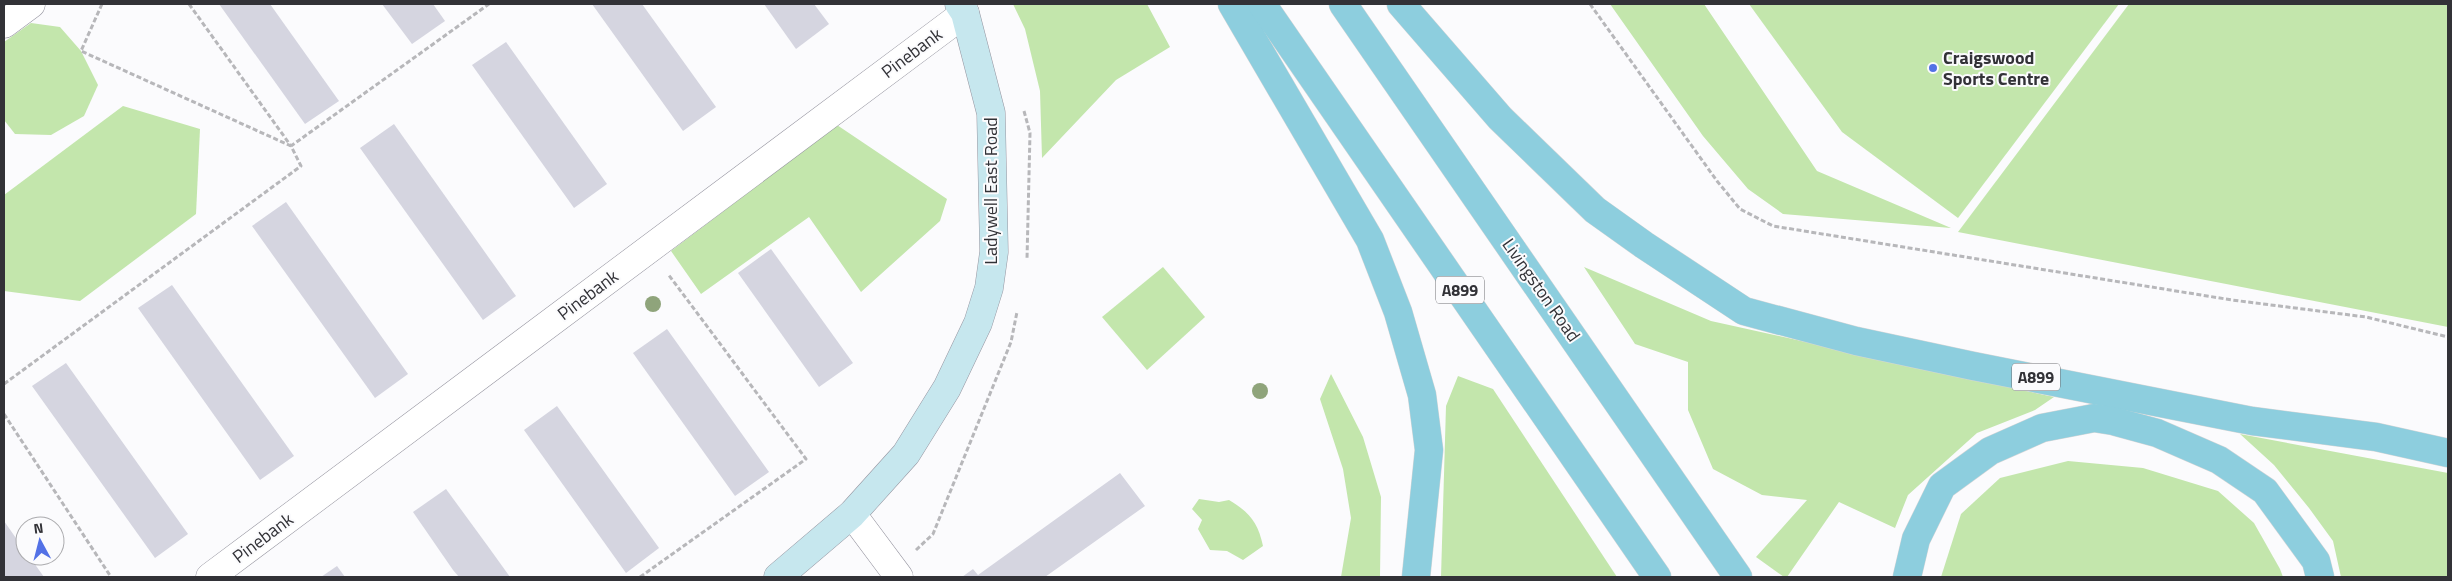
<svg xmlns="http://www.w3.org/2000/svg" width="2452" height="581" font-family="'Titillium Web',sans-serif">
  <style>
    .green { fill: #c3e6ac }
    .building { fill: #d5d5e0 }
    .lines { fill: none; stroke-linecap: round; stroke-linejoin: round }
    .street-casing { stroke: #9796a1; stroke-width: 29 }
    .secondary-casing { stroke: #9796a1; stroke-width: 29 }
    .primary-casing { stroke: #d6d6d7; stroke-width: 29 }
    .path { stroke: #b7b7ba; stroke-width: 3; stroke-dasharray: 5 2.5; stroke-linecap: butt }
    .street { stroke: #fff; stroke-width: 28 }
    .secondary { stroke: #c6e7ee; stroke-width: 28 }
    .primary { stroke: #8dcede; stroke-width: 28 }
    .tree { fill: #8fa47b }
    .poi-dot { fill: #5371e6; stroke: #fbfbfd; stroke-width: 2 }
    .labels { text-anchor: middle; stroke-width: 4; stroke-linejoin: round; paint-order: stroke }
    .shield { fill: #fbfbfd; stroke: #6e6e72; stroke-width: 1 }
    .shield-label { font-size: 16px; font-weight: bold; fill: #323237 }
    .street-label { font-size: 18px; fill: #323237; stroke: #fbfbfd }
    .poi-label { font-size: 18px; font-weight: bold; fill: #323237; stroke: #fbfbfd; text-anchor: start }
  </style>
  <rect width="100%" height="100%" fill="#fbfbfd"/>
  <g class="green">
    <path d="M1013,4H1147L1170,47L1116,80L1042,158L1040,91L1025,29Z"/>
    <path d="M1610,4H1704L1817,171L1951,228L1783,214L1748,189L1703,136Z"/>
    <path d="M1749,4H2119L1958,218L1842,132Z"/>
    <path d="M2129,4H2448V327L1958,232Z"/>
    <path d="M31,23L60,27L81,51L98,85L84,116L51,135L15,134L4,120V42Z"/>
    <path d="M123,106L200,129L196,214L80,301L4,291V195Z"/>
    <path d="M837,125L947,199L940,221L861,292L809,217L701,294L671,251Z"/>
    <path d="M1163,267L1205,317L1147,370L1102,317Z"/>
    <path d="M1584,267L1711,321L2054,397L2035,410L1977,433L1908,495L1895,528L1839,502L1787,577H1784L1756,557L1807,500L1762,495L1713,469L1688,410V362L1635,344Z"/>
    <path d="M1331,374L1363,437L1381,497L1380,577H1341L1351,518L1343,469L1320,399Z"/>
    <path d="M1458,376L1493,389L1617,577H1441L1446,406Z"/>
    <path d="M2240,434L2448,473V577H2341L2333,541L2309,508L2274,465Z"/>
    <path d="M2068,461L2143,468L2218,491L2254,523L2280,569L2283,577H1941L1961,514L2000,478Z"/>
    <path d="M1199,499L1219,502L1229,500C1249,512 1258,522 1263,546L1243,560L1227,551L1210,550L1198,529L1202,520L1192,509Z"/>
  </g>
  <g class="building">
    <path d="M219,4H270L339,101L305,124Z"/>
    <path d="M382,4H433L445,21L412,44Z"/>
    <path d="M592,4H642L716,107L683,131Z"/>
    <path d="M764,4H814L829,24L796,49Z"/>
    <path d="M506,42L607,184L574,208L472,65Z"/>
    <path d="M394,124L516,296L483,320L360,148Z"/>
    <path d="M286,202L408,374L375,398L252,226Z"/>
    <path d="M771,249L853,363L819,387L738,273Z"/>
    <path d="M172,285L294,456L260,480L138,308Z"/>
    <path d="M667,329L769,472L735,496L633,353Z"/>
    <path d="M66,363L188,534L155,558L32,386Z"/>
    <path d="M557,406L659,548L626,573L524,430Z"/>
    <path d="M1120,473L1145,506L1045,577H962L973,569L978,575Z"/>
    <path d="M446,489L487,545L510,577H459L453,570L413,512Z"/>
    <path d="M4,521L25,551V556H29L44,577H4Z"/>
    <path d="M337,566L345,577H321Z"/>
  </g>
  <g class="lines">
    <defs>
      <g id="street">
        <path d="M4,24L31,4"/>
        <path d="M852,514L899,577"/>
        <path d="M210,577L965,13"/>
      </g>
      <path id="secondary" d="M778,577L852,514L906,454L947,388L978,323L989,288L994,252L991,113L965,13L959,4"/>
      <g id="primary">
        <path d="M1232,4L1370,240L1398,312L1422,395L1429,450L1416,577"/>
        <path d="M1262,4L1657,577"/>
        <path d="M1343,4L1738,577"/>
        <path d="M1401,4L1500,118L1595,210L1644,245L1744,311L1856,341L1973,366L2252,421L2376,437L2448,453"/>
        <path d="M1907,577L1916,539L1942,486L1990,451L2042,428L2094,418L2113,421L2157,433L2219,460L2265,491L2316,561L2320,577"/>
      </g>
    </defs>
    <use href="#street" class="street-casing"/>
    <use href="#secondary" class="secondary-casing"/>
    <use href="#primary" class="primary-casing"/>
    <g class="path">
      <path d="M102,4L81,51L291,146"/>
      <path d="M189,4L291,146"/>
      <path d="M1590,4L1717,181L1740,209L1773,226L2232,300L2366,317L2448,337"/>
      <path d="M1024,111L1030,133L1027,259"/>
      <path d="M4,384L301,166L291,146L489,4"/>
      <path d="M4,414L111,577"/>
      <path d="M916,550L933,534L1011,342L1017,312"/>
      <path d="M640,577L806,459L668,274"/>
    </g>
    <use href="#street" class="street"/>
    <use href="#secondary" class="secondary"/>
    <use href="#primary" class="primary"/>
  </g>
  <g class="tree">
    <circle cx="653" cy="304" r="8"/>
    <circle cx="1260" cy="391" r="8"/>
  </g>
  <circle class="poi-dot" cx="1933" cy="68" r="5"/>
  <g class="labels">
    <g class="shield">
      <rect x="1436" y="276.5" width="48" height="27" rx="4"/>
      <rect x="2012" y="363.5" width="48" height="27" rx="4"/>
    </g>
    <g class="shield-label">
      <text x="1460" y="296">A899</text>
      <text x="2036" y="383">A899</text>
    </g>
    <g class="street-label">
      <text transform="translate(912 53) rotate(-37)" y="6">Pinebank</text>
      <text transform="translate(991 191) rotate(-90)" y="6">Ladywell East Road</text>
      <text transform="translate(1541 290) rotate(55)" y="6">Livingston Road</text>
      <text transform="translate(588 295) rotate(-37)" y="6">Pinebank</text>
      <text transform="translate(263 538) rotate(-37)" y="6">Pinebank</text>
    </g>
    <g class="poi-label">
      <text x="1943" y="64">Craigswood<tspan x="1943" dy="21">Sports Centre</tspan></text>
    </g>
  </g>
  <rect width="2452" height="581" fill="none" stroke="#323237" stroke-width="10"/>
  <g transform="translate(40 541) rotate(353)"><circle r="24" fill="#fbfbfd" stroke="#ababae"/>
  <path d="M0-4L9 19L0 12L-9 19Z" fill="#5371e6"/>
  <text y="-8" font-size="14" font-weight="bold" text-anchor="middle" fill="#323237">N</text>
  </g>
</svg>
